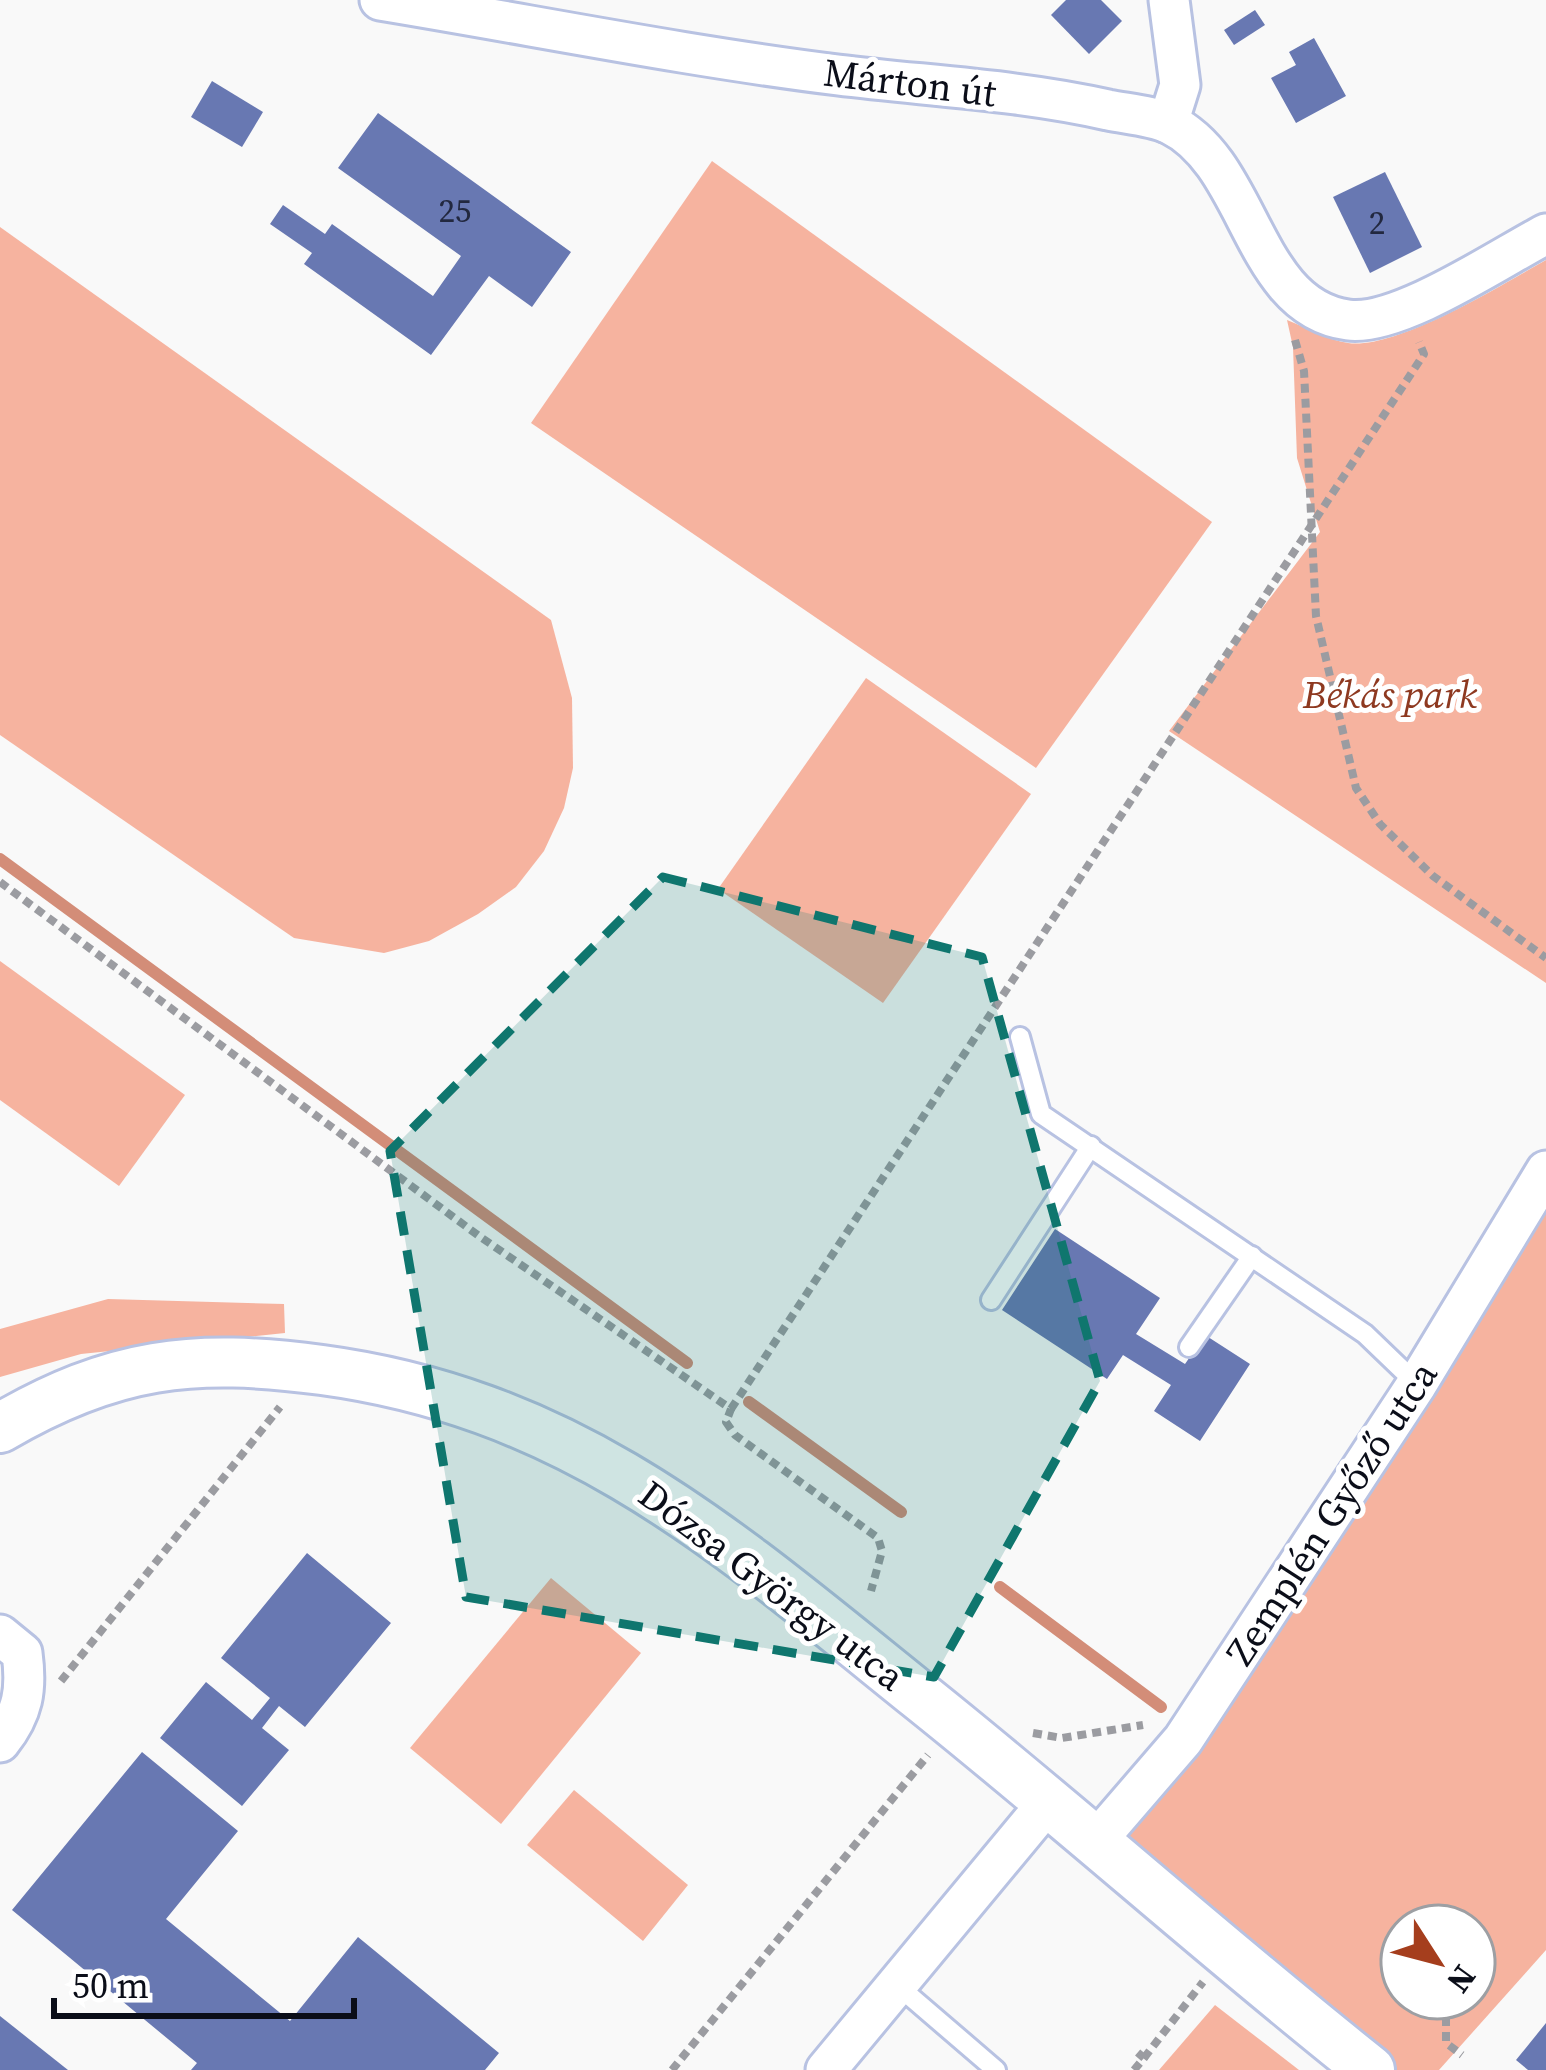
<svg xmlns="http://www.w3.org/2000/svg" width="1546" height="2070" font-family="'Source Serif 4',serif">
  <style>
    .green { fill: #f6b39f; fill-rule: evenodd }
    .lines { fill: none; stroke-linecap: round; stroke-linejoin: round }
    .stream { stroke: #d38d78; stroke-width: 12 }
    .building { fill: #6878b2 }
    .service-casing { stroke: #b8c2e2; stroke-width: 24 }
    .minor-casing { stroke: #b8c2e2; stroke-width: 45 }
    .tertiary-casing { stroke: #b8c2e2; stroke-width: 54 }
    .path { stroke: #9b9ca1; stroke-width: 8; stroke-dasharray: 9 6; stroke-linecap: butt }
    .service { stroke: #fff; stroke-width: 18 }
    .minor { stroke: #fff; stroke-width: 39 }
    .tertiary { stroke: #fff; stroke-width: 48 }
    .marked { fill: #0f766e; fill-opacity: 0.2; stroke: #0f766e; stroke-width: 9; stroke-dasharray: 24 15; stroke-linejoin: round }
    .labels { text-anchor: middle; stroke-width: 10; stroke-linejoin: round; paint-order: stroke }
    .number-label { font-size: 33px; fill: #22283f }
    .street-label { font-size: 39px; fill: #0b0e19; stroke: #fff }
    .park-label { font-size: 39px; font-style: italic; fill: #8e3920; stroke: #fff }
  </style>
  <rect width="100%" height="100%" fill="#f9f9f9"/>
  <g class="green">
    <path d="M712,161L1212,522L1036,768L531,423Z"/>
    <path d="M0,227L551,620L572,698L573,768L564,808L544,851L516,887L478,914L429,941L384,953L294,938L0,735Z"/>
    <path d="M1546,260V983L1169,731L1320,532L1297,458L1293,347L1287,320C1306,327 1328,340 1348,343C1396,350 1503,284 1546,260Z"/>
    <path d="M866,678L1031,794L883,1003L718,889Z"/>
    <path d="M0,961L185,1095L119,1186L0,1100Z"/>
    <path d="M1546,1173V1950L1439,2070H1368L1099,1841ZM1402,1926H1474V1998H1402Z"/>
    <path d="M108,1299L284,1304L285,1333L81,1354L0,1377V1329Z"/>
    <path d="M551,1578L641,1653L501,1824L410,1748Z"/>
    <path d="M574,1790L688,1885L643,1941L527,1845Z"/>
    <path d="M1215,2005L1299,2070H1159Z"/>
  </g>
  <g class="lines">
    <g class="stream">
      <path d="M0,859L687,1363"/>
      <path d="M749,1402L901,1512"/>
      <path d="M1000,1587L1161,1707"/>
    </g>
  </g>
  <g class="building">
    <path d="M1066,0H1101L1122,21L1089,54L1051,15Z"/>
    <path d="M1255,10L1265,25L1234,45L1224,30Z"/>
    <path d="M1314,38L1346,96L1296,123L1271,78L1296,65L1289,52Z"/>
    <path d="M212,81L263,112L242,147L191,117Z"/>
    <path d="M378,113L571,252L532,307L489,276L431,355L304,264L312,253L270,224L283,205L325,234L332,224L433,296L461,256L338,168Z"/>
    <path d="M1385,172L1422,247L1370,273L1333,197Z"/>
    <path d="M1055,1229L1160,1298L1136,1334L1185,1364L1205,1335L1250,1364L1200,1441L1154,1411L1171,1385L1123,1355L1107,1379L1002,1310Z"/>
    <path d="M307,1553L391,1623L305,1727L279,1706L262,1728L289,1750L242,1806L160,1738L206,1682L252,1720L270,1698L221,1658Z"/>
    <path d="M142,1752L238,1831L166,1919L290,2021L358,1937L499,2053L485,2070H191L197,2063L12,1910Z"/>
    <path d="M0,2016L68,2070H0Z"/>
    <path d="M1546,2023V2070H1528L1516,2060Z"/>
  </g>
  <g class="lines">
    <defs>
      <g id="service">
        <path d="M1020,1037L1041,1114L1365,1334L1417,1384"/>
        <path d="M991,1300L1091,1146"/>
        <path d="M1189,1347L1252,1256"/>
        <path d="M897,1985L996,2070"/>
      </g>
      <g id="minor">
        <path d="M380,0C532,25 685,56 838,75C928,86 1020,90 1108,110C1128,114 1153,116 1170,124C1252,164 1251,307 1348,320C1398,327 1500,258 1546,234"/>
        <path d="M1168,123L1180,85L1169,0"/>
        <path d="M0,1635L22,1653C27,1690 23,1713 0,1742"/>
        <path d="M1096,1841L1183,1740L1417,1384L1546,1171"/>
        <path d="M826,2070L1050,1800"/>
      </g>
      <path id="tertiary" d="M0,1428C113,1362 193,1353 322,1370C573,1404 727,1541 917,1694C1070,1816 1216,1948 1370,2070"/>
    </defs>
    <use href="#service" class="service-casing"/>
    <use href="#minor" class="minor-casing"/>
    <use href="#tertiary" class="tertiary-casing"/>
    <g class="path">
      <path d="M1295,340L1304,371L1316,616L1356,788L1380,824L1433,876L1546,958"/>
      <path d="M0,882L479,1236L731,1409L726,1422L735,1435L878,1538L882,1551L871,1591"/>
      <path d="M731,1409L1424,354L1419,342"/>
      <path d="M61,1681L280,1407"/>
      <path d="M1033,1733L1062,1738L1143,1725"/>
      <path d="M1446,2017V2043L1462,2055"/>
      <path d="M1144,2058L1203,1982"/>
      <path d="M672,2070L928,1755"/>
      <path d="M1134,2070L1144,2058L1137,2052"/>
    </g>
    <use href="#service" class="service"/>
    <use href="#minor" class="minor"/>
    <use href="#tertiary" class="tertiary"/>
  </g>
  <path class="marked" d="M663,877L982,957L1100,1381L934,1677L466,1597L390,1151Z"/>
  <g class="labels">
    <g class="number-label">
      <text x="455" y="222">25</text>
      <text x="1377" y="234">2</text>
    </g>
    <g class="street-label">
      <text transform="translate(910 82) rotate(7)" y="14">Márton út</text>
      <text transform="translate(1331 1513) rotate(-57)" y="14">Zemplén Győző utca</text>
      <text transform="translate(772 1585) rotate(37)" y="14">Dózsa György utca</text>
    </g>
    <g class="park-label">
      <text x="1390" y="708">Békás park</text>
    </g>
  </g>
  <g transform="translate(1438 1962) rotate(126)"><circle r="57" fill="#ffffff" stroke="#9d9fa3" stroke-width="3"/>
  <path d="M0-9L21 45L0 30L-21 45Z" fill="#a53e1d"/>
  <text y="-18" font-size="33" font-weight="bold" text-anchor="middle" fill="#0b0e19">N</text>
  </g>
  <path d="M54 1998v18h300v-18" fill="none" stroke="#0b0e19" stroke-width="6"/>
  <text x="72" y="1998" font-size="36" fill="#0b0e19" stroke="#ffffff" stroke-width="9" paint-order="stroke">50 m</text>
</svg>
